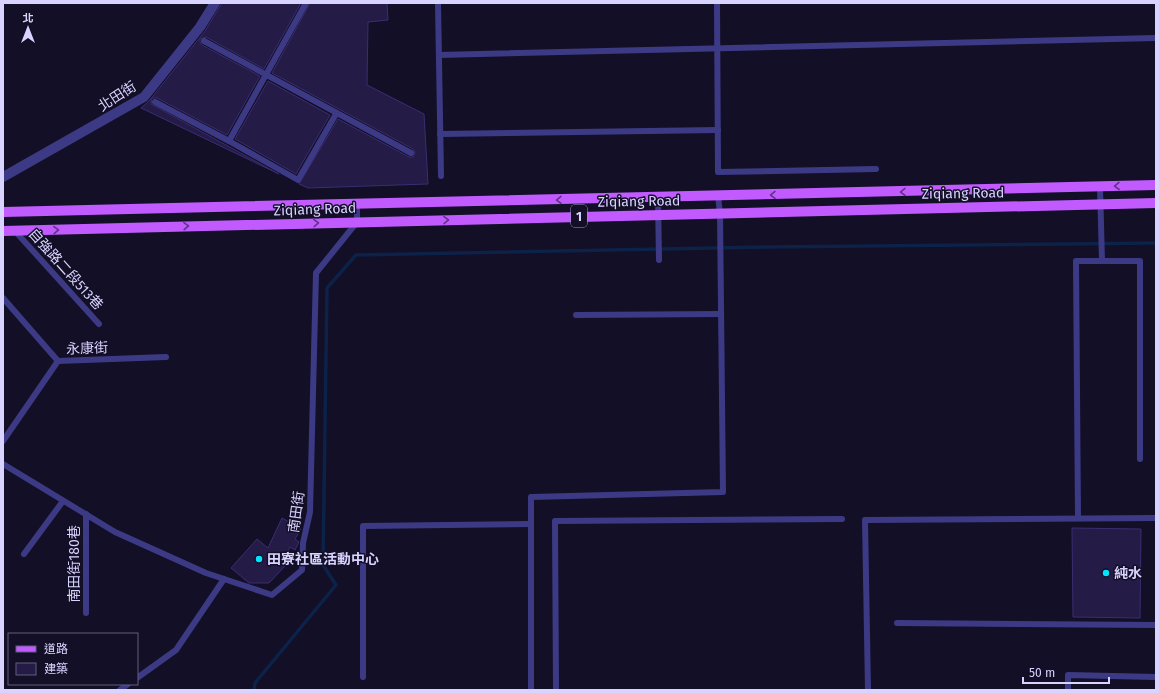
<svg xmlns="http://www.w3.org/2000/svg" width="1159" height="693" font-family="'Fira Sans','Noto Sans TC',sans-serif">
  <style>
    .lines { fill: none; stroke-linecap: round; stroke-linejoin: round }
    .stream { stroke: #0c2248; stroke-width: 3.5 }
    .building { fill: #241b47; stroke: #3b2d73 }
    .lane { stroke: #3d3a85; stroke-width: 6 }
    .street { stroke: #3d3a85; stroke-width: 10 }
    .primary { stroke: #c25bff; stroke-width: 10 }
    .oneway { stroke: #623188 }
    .poi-dot { fill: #00e5ff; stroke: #130f26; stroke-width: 1.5 }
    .labels { text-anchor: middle; stroke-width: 3; stroke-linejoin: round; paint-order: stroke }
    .shield { fill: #130f26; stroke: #9e99be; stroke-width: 1 }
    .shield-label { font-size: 13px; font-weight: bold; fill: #d9d4ff }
    .street-label { font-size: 14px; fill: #d9d4ff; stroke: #130f26 }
    .poi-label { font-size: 14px; font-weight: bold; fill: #d9d4ff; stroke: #130f26; text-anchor: start }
  </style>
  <rect width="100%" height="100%" fill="#130f26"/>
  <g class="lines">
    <path class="stream" d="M254,690L255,683L336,585L323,565L327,288L356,255L768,247L1156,243"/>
  </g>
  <g class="building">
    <path d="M222,3H301L264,69L206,37L200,39V42L202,45L260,76L227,135L157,98H152L151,104L279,174L141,108L149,101L205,31Z"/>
    <path d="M310,3H387L388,20L368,22L367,85L424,114L428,184L308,188L299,184L338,119L409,157H413L415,153L413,149L272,73Z"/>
    <path d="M268,81L330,115L296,174L235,139Z"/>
    <path d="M282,518L301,529L295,539L299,542L295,550L290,547L283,562L286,565L269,583H249L231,568L257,539L268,548Z"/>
    <path d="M1072,528L1141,529L1140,618L1073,617Z"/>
  </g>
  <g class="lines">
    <g class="lane">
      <path d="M306,3L229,141L298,180L336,114"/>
      <path d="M438,3L441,176"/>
      <path d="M717,3L718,172L876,169"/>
      <path d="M204,41L411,153"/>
      <path d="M439,55L1156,38"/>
      <path d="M155,102L229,141"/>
      <path d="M440,134L718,130"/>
      <path d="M1100,187L1102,261"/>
      <path d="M658,198L659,260"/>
      <path d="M15,231L99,324"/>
      <path d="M3,298L58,361"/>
      <path d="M576,315L720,314"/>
      <path d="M58,361L166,357"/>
      <path d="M3,441L58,361"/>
      <path d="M3,464L115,532L206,573L272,595L302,570L303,543L310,512L316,273L357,222V205"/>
      <path d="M86,514V613"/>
      <path d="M1078,518L1076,261H1140V459"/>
      <path d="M24,554L63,501"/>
      <path d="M897,623L1156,625"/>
      <path d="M363,677V526L531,524"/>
      <path d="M137,678L176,650L224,579"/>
      <path d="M120,690L128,684"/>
      <path d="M531,690V497L723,492L720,213L718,196"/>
      <path d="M556,690L555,521L842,519"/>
      <path d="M868,690L865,520L1156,518"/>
      <path d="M1068,690V675L1156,677"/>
    </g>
    <path class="street" d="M3,177L144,97L200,27L215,3"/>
    <g class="primary">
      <path d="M3,212L1156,185"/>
      <path d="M3,231L1156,203"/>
    </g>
  </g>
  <defs><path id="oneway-chevron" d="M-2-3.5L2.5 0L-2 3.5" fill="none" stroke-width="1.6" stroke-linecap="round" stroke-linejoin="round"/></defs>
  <g class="oneway">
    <use href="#oneway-chevron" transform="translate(1117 186) rotate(179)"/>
    <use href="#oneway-chevron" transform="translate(903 192) rotate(179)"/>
    <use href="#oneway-chevron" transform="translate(773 195) rotate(179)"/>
    <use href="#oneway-chevron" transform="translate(559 200) rotate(179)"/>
    <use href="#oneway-chevron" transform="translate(446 220) rotate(-1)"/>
    <use href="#oneway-chevron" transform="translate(316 223) rotate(-2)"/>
    <use href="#oneway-chevron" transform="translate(186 226) rotate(-2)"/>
    <use href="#oneway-chevron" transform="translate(56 230) rotate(-2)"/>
  </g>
  <g class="poi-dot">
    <circle cx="259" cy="559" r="4"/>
    <circle cx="1106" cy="573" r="4"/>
  </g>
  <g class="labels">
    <rect class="shield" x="571" y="205" width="16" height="22" rx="3"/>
    <g class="shield-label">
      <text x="579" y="221">1</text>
    </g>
    <g class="street-label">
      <text transform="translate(117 96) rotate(-33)" y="5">北田街</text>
      <text transform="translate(963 193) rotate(-1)" y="5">Ziqiang Road</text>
      <text transform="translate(639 201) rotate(-1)" y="5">Ziqiang Road</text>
      <text transform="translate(315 209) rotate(-2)" y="5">Ziqiang Road</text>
      <text transform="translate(66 269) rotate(48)" y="5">自強路二段513巷</text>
      <text transform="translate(87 348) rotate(-2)" y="5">永康街</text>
      <text transform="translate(296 512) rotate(-82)" y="5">南田街</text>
      <text transform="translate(74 564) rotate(-90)" y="5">南田街180巷</text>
    </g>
    <g class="poi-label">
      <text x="267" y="564">田寮社區活動中心</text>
      <text x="1114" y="578">純水</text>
    </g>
  </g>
  <rect width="1159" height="693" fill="none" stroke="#d9d4ff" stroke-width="8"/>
  <rect x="8" y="633" width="130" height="52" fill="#130f26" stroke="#625e7d"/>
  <rect x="16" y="646" width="20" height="6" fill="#c25bff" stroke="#625e7d"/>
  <text x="44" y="653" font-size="12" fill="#d9d4ff">道路</text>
  <rect x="16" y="663" width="20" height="12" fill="#241b47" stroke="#625e7d"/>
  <text x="44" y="673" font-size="12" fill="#d9d4ff">建築</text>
  <g transform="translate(28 28)" stroke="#130f26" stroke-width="3" paint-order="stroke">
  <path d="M0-3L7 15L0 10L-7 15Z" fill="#d9d4ff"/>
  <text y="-6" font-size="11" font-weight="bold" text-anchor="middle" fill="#d9d4ff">北</text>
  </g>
  <path d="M1023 677v6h86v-6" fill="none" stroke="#d9d4ff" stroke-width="2"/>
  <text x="1029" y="677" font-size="12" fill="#d9d4ff" stroke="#130f26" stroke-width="3" paint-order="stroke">50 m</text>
</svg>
